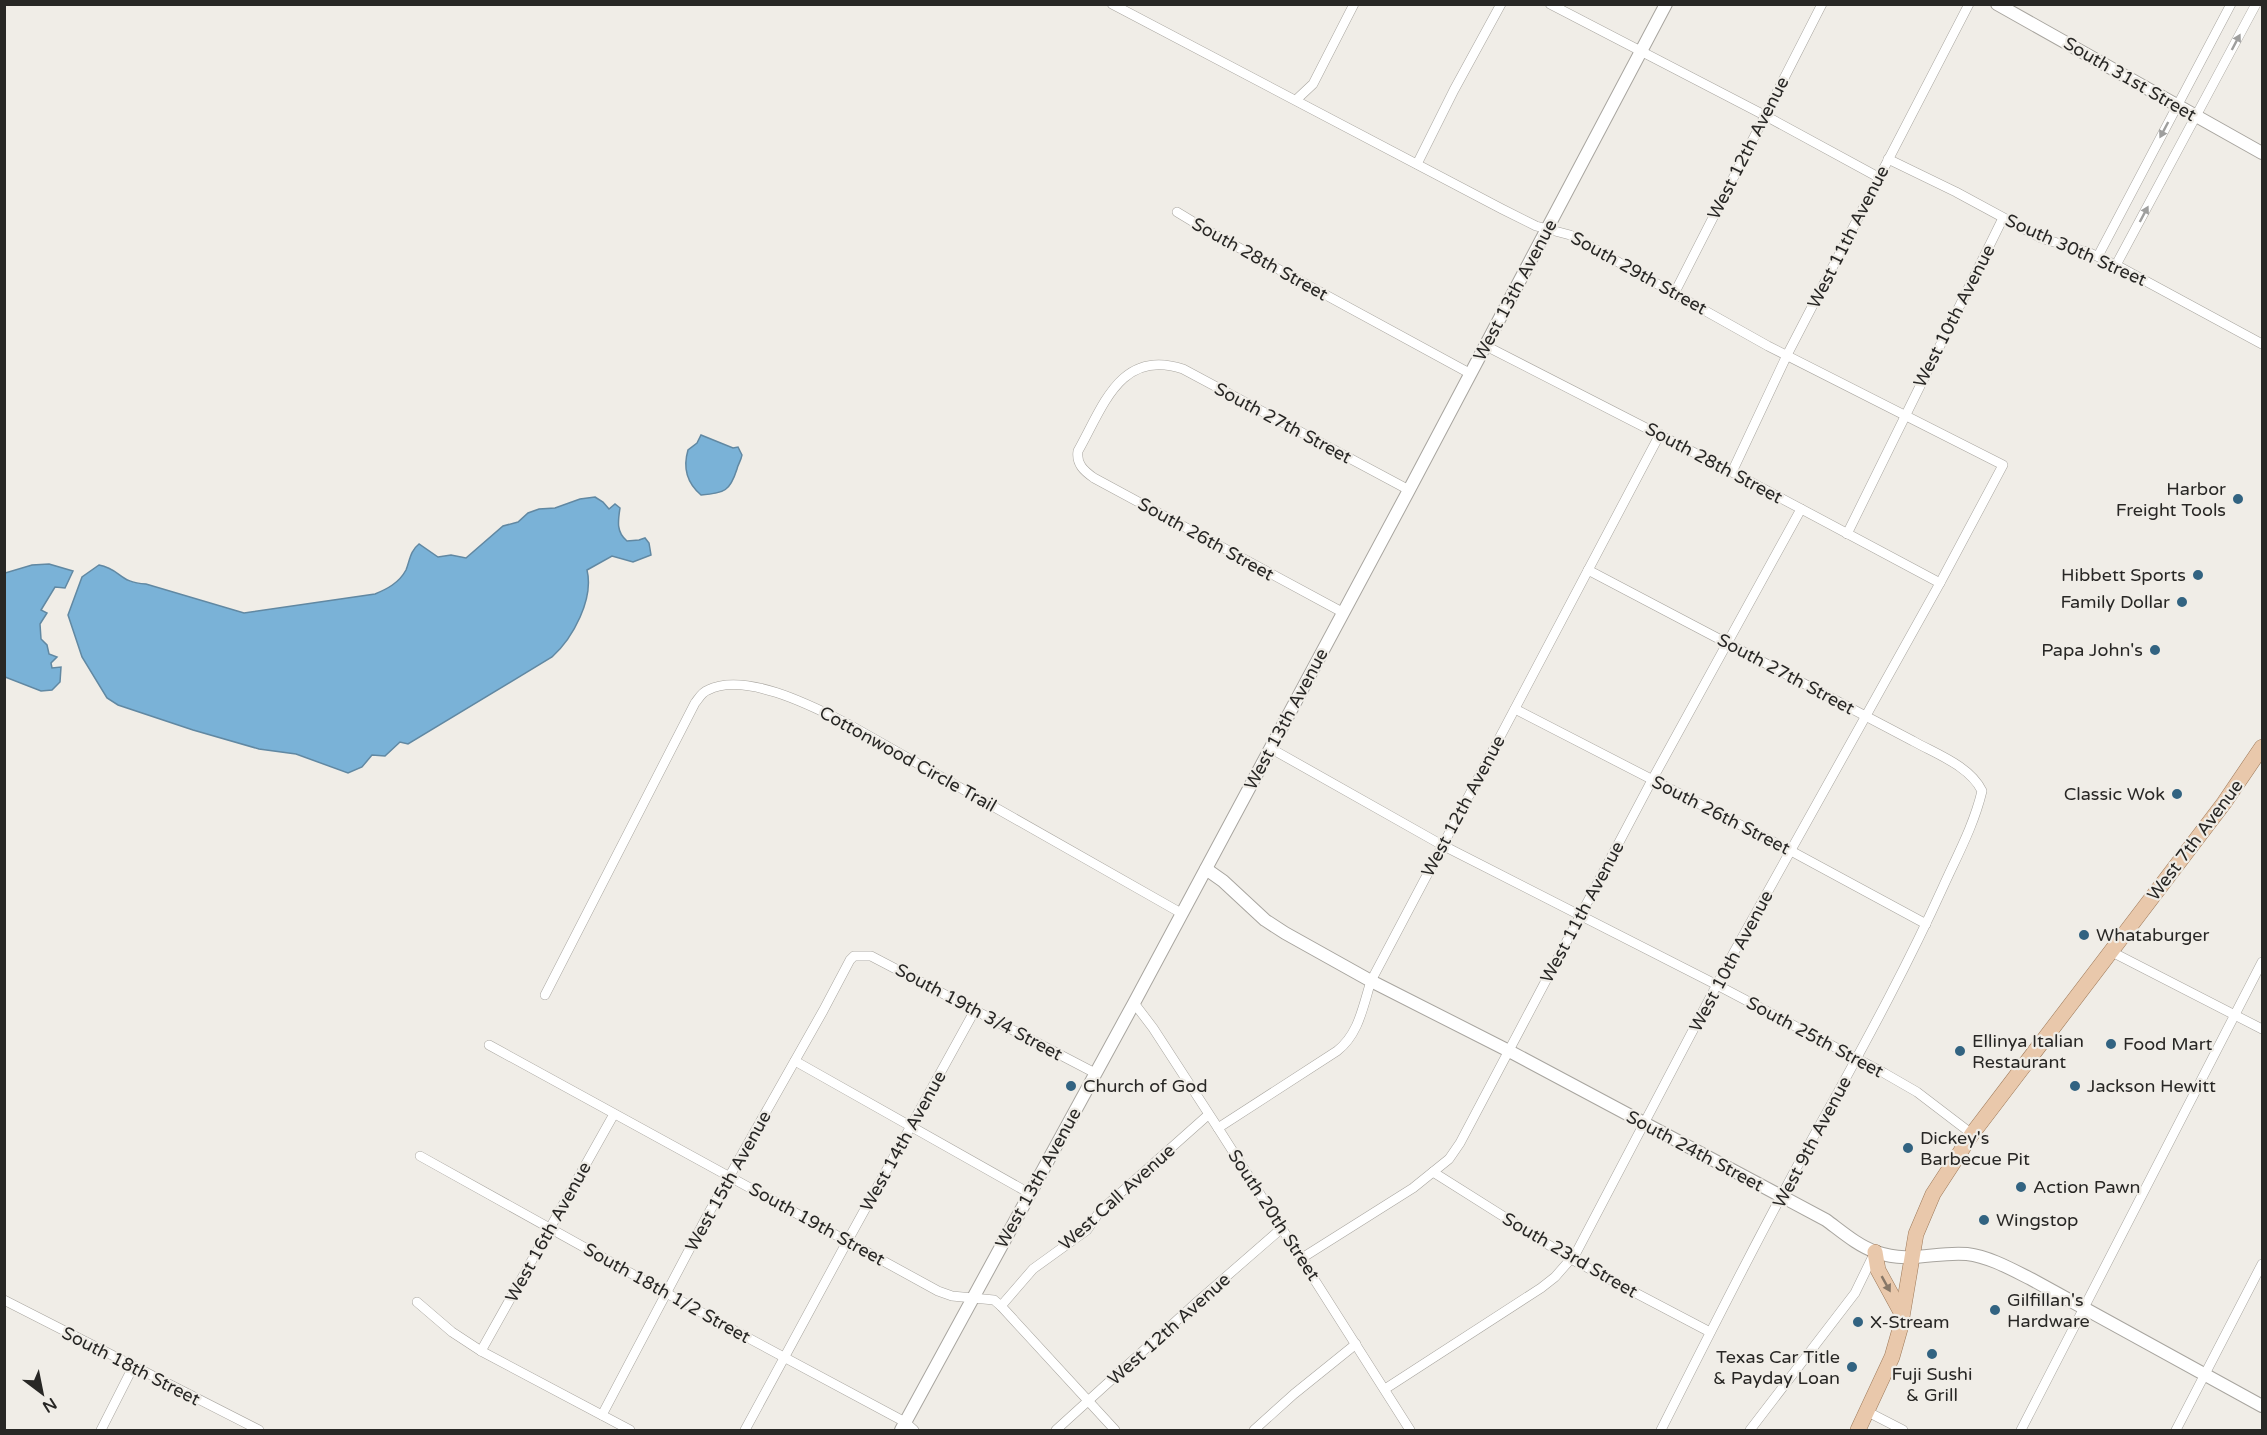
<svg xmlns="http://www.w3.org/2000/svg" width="2267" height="1435" font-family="'Varela Round',sans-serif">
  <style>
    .water { fill: #7ab2d7; stroke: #6188a2; stroke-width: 1.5 }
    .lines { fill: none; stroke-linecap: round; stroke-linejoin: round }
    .minor-casing { stroke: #a8a59f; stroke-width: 10 }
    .tertiary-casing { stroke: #a8a59f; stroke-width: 14 }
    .primary-casing { stroke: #9c7858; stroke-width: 16 }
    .minor { stroke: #fff; stroke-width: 9 }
    .tertiary { stroke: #fff; stroke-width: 12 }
    .primary { stroke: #e9c8ab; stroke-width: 15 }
    .oneway { fill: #9e9e9d }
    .oneway2 { fill: #887868 }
    .poi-dot { fill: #326381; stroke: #f0ede7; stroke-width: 2 }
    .labels { text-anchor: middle; stroke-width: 4.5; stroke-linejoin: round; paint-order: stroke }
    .street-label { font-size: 18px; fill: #282725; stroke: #f0ede7 }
    .poi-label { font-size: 18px; fill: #282725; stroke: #f0ede7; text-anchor: start }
  </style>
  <rect width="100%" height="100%" fill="#f0ede7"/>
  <g class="water">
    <path d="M701,435L733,448L738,447L742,455C741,461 738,464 737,469C730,491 725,493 701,495C687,483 683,467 688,450L697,443Z"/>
    <path d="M595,497L603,502L609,509L615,504L620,508C618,521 616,532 627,541L639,540L645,538L649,543L651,555L633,562L612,556L587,570C594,599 573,638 552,657L408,744L400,742L385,756L372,755L362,767L348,773L296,754L259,749L193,730L118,705L107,698L82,657L68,615L82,577L99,565C121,569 119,583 146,584L244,613L375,594C387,589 399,583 406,570C410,560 410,551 419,544L438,557L451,555L466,558L503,526L518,522L528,513L539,509L555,508L580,499Z"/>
    <path d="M49,564L73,571L65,588L55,587L41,610L47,613L40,624L41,639L47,645L49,654L57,657L51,663L52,668L61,667L60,682L52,690L41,691L5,677V573L32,565Z"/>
  </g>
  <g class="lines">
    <defs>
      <g id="minor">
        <path d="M1112,4L1502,209L1536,226L1570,235L1768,346L2003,465L1940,583L1733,954L1576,1253L1555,1277L1541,1288L1385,1389"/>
        <path d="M1550,4L1764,115L1878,177"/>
        <path d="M1296,100L1313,84L1354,4"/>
        <path d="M1888,159L1956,192L2041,238L2090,253L2116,265L2262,344"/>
        <path d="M1417,164L1454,90L1501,4"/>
        <path d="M1177,212L1210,232L1471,374"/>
        <path d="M2098,256L2231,4"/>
        <path d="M2116,265L2256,4"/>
        <path d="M1675,292L1822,4"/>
        <path d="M1486,346L1732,472L1940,583"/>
        <path d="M1732,472L1787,355L1969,4"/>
        <path d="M1847,534L2003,218"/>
        <path d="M1588,570L1913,741C1936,754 1970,766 1982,791C1974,825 1957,856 1943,887C1909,962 1870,1034 1831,1105C1771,1212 1716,1321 1661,1430"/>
        <path d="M1342,612L1094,478C1084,471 1076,464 1078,451C1103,407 1120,348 1183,369L1409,490"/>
        <path d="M1515,709L1791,851L1926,924"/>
        <path d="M1270,748L1442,845L1717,985L1884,1073L1917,1092L1972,1134"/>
        <path d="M2110,951L2262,1029"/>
        <path d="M545,995L695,703C699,698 702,692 708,690C745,671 814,707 848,724L1181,913"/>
        <path d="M1134,1003L1153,1028L1218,1128L1410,1430"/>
        <path d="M489,1045L938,1291L952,1296L994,1300L1001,1306L1115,1430"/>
        <path d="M795,1061L1029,1193"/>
        <path d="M1218,1128L1337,1051C1359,1034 1363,1006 1371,981L1660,434"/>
        <path d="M420,1156L724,1325L905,1422L914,1430"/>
        <path d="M1433,1172L1571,1259L1710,1332"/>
        <path d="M1302,1258L1413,1188L1449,1159L1460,1143L1652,780L1801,509"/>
        <path d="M4,1300L259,1430"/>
        <path d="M417,1302L452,1332L481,1351L630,1430"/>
        <path d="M1001,1306L1033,1269L1087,1230L1100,1211L1117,1196L1208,1115"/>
        <path d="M481,1351L614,1114"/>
        <path d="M1868,1412L1903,1430"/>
        <path d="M602,1415L707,1216L823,1011L850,960L854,956H871L1095,1073"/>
        <path d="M101,1430L133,1367"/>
        <path d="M745,1430L848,1240L975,1010"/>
        <path d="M1056,1430L1197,1302L1282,1228"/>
        <path d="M1254,1430L1294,1394L1356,1344"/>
        <path d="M1750,1430L1855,1293L1874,1254"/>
        <path d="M2021,1430L2262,962"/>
        <path d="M2176,1430L2262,1264"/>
      </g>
      <g id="tertiary">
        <path d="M1997,4L2262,153"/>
        <path d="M1206,869L1223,881L1265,920L1285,933L1371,981L1509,1051L1826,1220C1841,1231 1858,1246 1876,1252C1910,1264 1936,1251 1967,1254C1990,1257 2011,1269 2031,1279L2262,1406"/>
        <path d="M901,1430L1134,1003L1409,490L1666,4"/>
      </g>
      <g id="primary">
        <path d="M1875,1252L1878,1270L1902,1314"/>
        <path d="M1858,1430L1892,1357L1900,1329L1916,1234L1933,1194L1972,1134L2224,803L2262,747"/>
      </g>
    </defs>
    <use href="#minor" class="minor-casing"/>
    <use href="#tertiary" class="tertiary-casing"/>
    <use href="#primary" class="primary-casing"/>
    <use href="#minor" class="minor"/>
    <use href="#tertiary" class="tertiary"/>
    <use href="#primary" class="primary"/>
  </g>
  <defs><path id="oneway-solid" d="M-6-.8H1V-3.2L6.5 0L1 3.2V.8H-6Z" transform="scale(1.5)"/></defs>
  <g class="oneway">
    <use href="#oneway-solid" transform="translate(2236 42) rotate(-62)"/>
    <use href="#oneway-solid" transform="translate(2164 130) rotate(118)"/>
    <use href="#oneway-solid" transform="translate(2144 214) rotate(-62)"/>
  </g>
  <use class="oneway2" href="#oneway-solid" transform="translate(1886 1284) rotate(61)"/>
  <g class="poi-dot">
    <circle cx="2238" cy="499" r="6"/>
    <circle cx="2198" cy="575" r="6"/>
    <circle cx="2182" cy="602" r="6"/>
    <circle cx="2155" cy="650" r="6"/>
    <circle cx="2177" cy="794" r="6"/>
    <circle cx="2084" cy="935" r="6"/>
    <circle cx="2111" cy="1044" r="6"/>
    <circle cx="1960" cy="1051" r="6"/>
    <circle cx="1071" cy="1086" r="6"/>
    <circle cx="2075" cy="1086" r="6"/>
    <circle cx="1908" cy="1148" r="6"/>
    <circle cx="2021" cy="1187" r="6"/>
    <circle cx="1984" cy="1220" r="6"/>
    <circle cx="1995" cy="1310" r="6"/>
    <circle cx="1858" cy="1322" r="6"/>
    <circle cx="1932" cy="1354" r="6"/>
    <circle cx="1852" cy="1367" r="6"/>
  </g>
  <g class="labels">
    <g class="street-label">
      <text transform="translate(2130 79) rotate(30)" y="6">South 31st Street</text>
      <text transform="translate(1748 148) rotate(-63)" y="6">West 12th Avenue</text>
      <text transform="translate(1848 237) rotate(-63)" y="6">West 11th Avenue</text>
      <text transform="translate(2076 250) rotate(24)" y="6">South 30th Street</text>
      <text transform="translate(1260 259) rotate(29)" y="6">South 28th Street</text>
      <text transform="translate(1639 273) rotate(29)" y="6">South 29th Street</text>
      <text transform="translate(1515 290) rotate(-62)" y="6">West 13th Avenue</text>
      <text transform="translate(1954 316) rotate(-63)" y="6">West 10th Avenue</text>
      <text transform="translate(1283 423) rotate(28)" y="6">South 27th Street</text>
      <text transform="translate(1714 463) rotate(28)" y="6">South 28th Street</text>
      <text transform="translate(1206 539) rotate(29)" y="6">South 26th Street</text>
      <text transform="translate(1786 674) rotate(28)" y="6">South 27th Street</text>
      <text transform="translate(1286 719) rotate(-62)" y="6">West 13th Avenue</text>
      <text transform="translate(908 759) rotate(29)" y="6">Cottonwood Circle Trail</text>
      <text transform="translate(1463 806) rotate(-62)" y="6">West 12th Avenue</text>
      <text transform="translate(1721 815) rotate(27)" y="6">South 26th Street</text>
      <text transform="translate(2195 840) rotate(-53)" y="6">West 7th Avenue</text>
      <text transform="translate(1582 912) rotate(-62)" y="6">West 11th Avenue</text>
      <text transform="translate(1731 961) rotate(-62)" y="6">West 10th Avenue</text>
      <text transform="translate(979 1012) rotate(28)" y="6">South 19th 3/4 Street</text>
      <text transform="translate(1815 1037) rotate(28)" y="6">South 25th Street</text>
      <text transform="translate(903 1141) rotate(-61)" y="6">West 14th Avenue</text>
      <text transform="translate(1812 1142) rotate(-62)" y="6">West 9th Avenue</text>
      <text transform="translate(1695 1151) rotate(28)" y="6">South 24th Street</text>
      <text transform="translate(1038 1178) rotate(-61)" y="6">West 13th Avenue</text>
      <text transform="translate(728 1181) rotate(-61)" y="6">West 15th Avenue</text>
      <text transform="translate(1117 1197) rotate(-42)" y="6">West Call Avenue</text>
      <text transform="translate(1274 1215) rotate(57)" y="6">South 20th Street</text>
      <text transform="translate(817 1224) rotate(29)" y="6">South 19th Street</text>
      <text transform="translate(548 1232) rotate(-61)" y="6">West 16th Avenue</text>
      <text transform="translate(1570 1255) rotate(30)" y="6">South 23rd Street</text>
      <text transform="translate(667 1293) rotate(29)" y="6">South 18th 1/2 Street</text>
      <text transform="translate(1169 1329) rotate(-42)" y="6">West 12th Avenue</text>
      <text transform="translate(131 1366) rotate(27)" y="6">South 18th Street</text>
    </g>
    <g class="poi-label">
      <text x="2226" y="495" text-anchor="end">Harbor<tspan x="2226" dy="21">Freight Tools</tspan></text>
      <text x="2186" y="581" text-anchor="end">Hibbett Sports</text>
      <text x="2170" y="608" text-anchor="end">Family Dollar</text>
      <text x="2143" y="656" text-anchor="end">Papa John's</text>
      <text x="2165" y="800" text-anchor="end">Classic Wok</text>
      <text x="2096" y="941">Whataburger</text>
      <text x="1972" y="1047">Ellinya Italian<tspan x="1972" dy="21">Restaurant</tspan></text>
      <text x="2123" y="1050">Food Mart</text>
      <text x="1083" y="1092">Church of God</text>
      <text x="2087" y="1092">Jackson Hewitt</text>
      <text x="1920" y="1144">Dickey's<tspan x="1920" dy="21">Barbecue Pit</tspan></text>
      <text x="2033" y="1193">Action Pawn</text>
      <text x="1996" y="1226">Wingstop</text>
      <text x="2007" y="1306">Gilfillan's<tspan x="2007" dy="21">Hardware</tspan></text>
      <text x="1870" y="1328">X-Stream</text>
      <text x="1840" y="1363" text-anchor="end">Texas Car Title<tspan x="1840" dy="21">&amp; Payday Loan</tspan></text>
      <text x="1932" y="1380" text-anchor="middle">Fuji Sushi<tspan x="1932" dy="21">&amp; Grill</tspan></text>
    </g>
  </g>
  <rect width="2267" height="1435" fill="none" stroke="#282725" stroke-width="12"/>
  <g transform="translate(42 1393) rotate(148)" stroke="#f0ede7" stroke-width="4.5" paint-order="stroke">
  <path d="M0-4.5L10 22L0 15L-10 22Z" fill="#282725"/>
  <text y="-9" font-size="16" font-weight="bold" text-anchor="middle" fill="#282725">N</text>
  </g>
</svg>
